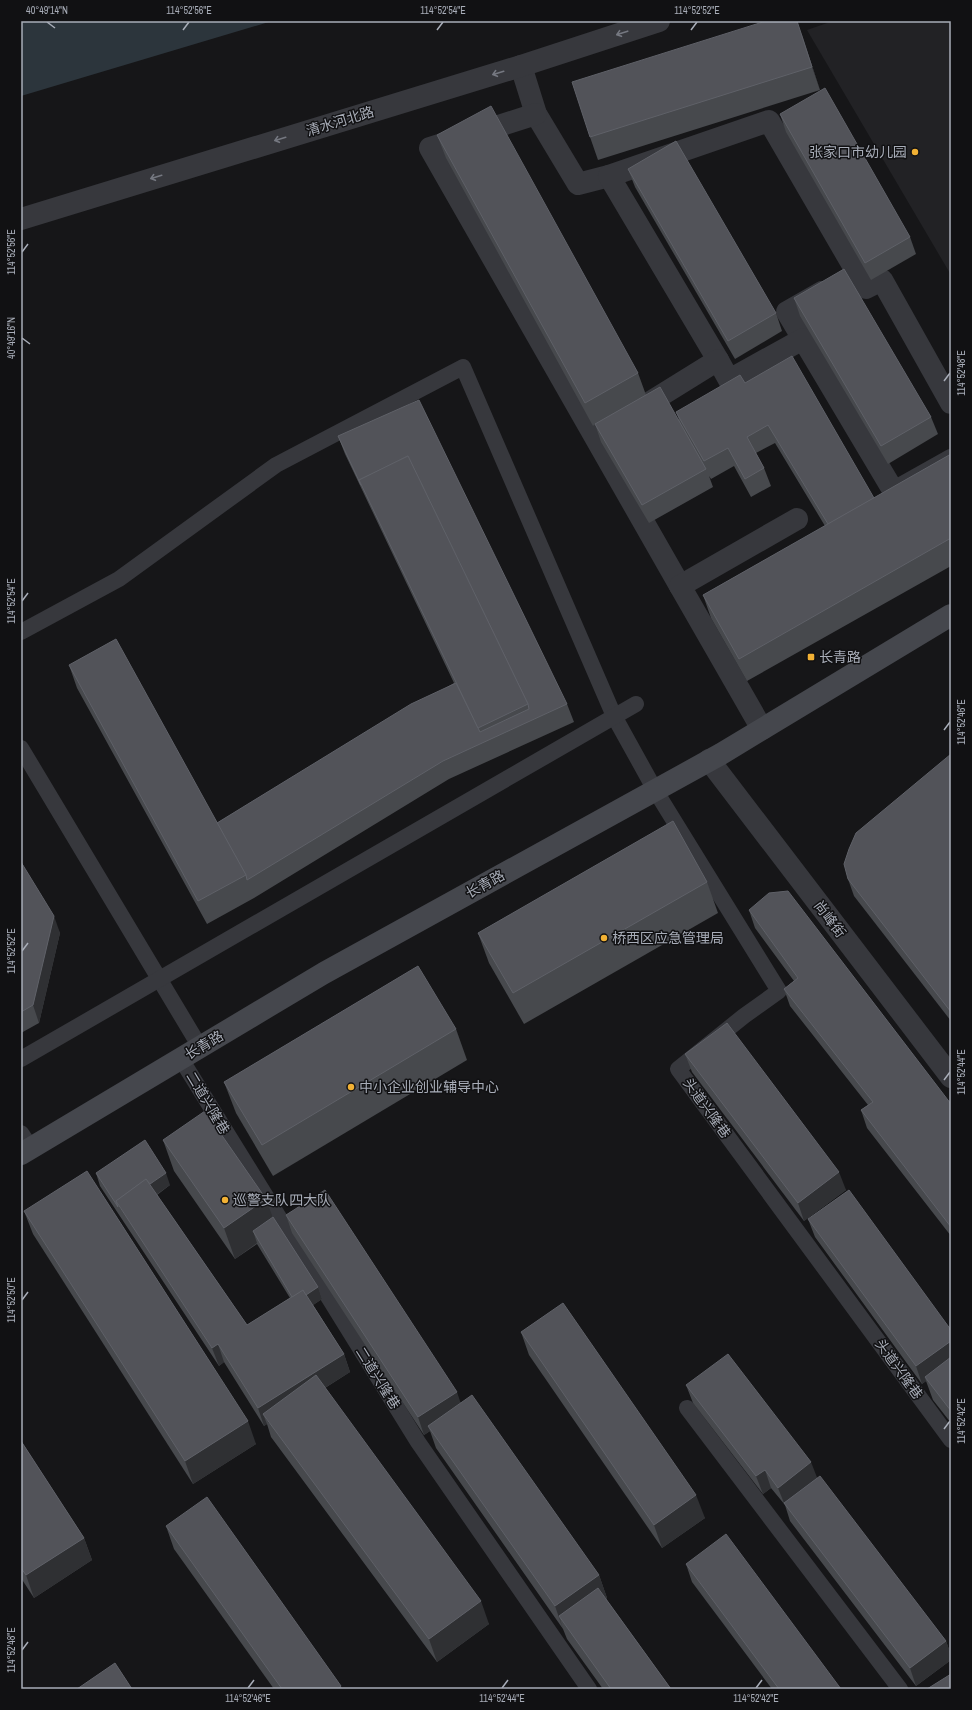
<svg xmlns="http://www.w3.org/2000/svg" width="972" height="1710" font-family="'Archivo Narrow','Noto Sans SC',sans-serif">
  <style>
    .built { fill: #222225 }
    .water { fill: #2c353c }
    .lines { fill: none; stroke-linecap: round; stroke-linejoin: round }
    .service { stroke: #37383d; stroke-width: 16 }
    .minor { stroke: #37383d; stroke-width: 22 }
    .tertiary { stroke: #37383d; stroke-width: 22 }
    .secondary { stroke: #45474d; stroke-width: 22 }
    .wall { fill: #47494d }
    .shaded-wall { fill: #2f3033 }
    .building { fill: #525359; stroke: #5f6168 }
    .oneway { stroke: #757881 }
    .ticks { fill: none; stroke: #a8adb8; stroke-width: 1.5 }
    .poi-dot { fill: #f2b134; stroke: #111113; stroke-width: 1.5 }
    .labels { text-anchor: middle; stroke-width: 3; stroke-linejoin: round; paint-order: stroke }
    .street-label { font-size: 14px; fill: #a8adb8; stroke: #111113 }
    .poi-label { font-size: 14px; fill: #a8adb8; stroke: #111113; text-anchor: start }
    .neatline { fill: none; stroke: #a8adb8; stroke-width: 1.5 }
    .ticks-label { font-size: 10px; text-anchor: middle; fill: #a8adb8 }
  </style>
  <rect width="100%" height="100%" fill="#161618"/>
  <path class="built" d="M833,21H951V275L807,30Z"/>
  <path class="water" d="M21,21H272L21,96Z"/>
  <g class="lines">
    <g class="service">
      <path d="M21,632L119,579L276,465L463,367L614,716L655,790L779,991L744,1016L678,1069L951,1440"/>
      <path d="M21,748L200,1047"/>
      <path d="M21,1059L636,704"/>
      <path d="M181,1059L418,1442L589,1689"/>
      <path d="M21,1133L31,1148"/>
      <path d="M687,1408L900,1689"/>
    </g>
    <g class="minor">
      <path d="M521,66L536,114L578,184L609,176"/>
      <path d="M536,114L430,148L680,586"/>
      <path d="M803,339L787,312L822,292"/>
      <path d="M718,360L609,176L769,121L866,288L882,280L951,403"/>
      <path d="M639,409L718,360L729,380L803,339L894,492L951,460"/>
      <path d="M762,729L680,586L797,519"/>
    </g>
    <g class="tertiary">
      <path d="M21,219L521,66L659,21"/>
      <path d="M709,760L951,1077"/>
    </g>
    <path class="secondary" d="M21,1154L324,973L721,754L951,615"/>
  </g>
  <g class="wall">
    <path d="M802,35L820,90L598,160L590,137Z"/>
    <path d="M780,114L910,237L916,254L871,280L786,132Z"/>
    <path d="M437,135L638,373L646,395L679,420L676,412L745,383L874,498L951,454V566L747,681L711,618L703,595L825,526L775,443L756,453L764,468L771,486L751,497L734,466L711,479L709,476L713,487L649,523L601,442L595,424L593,426L446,158Z"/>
    <path d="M628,169L776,313L782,331L735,359L635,187Z"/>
    <path d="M794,298L931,417L938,434L888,464L800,316Z"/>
    <path d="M338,436L567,704L574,722L449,779L254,898L207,924L77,688L69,665L217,823L454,683L345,454Z"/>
    <path d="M951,754V1021L854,896L848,879Z"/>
    <path d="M21,862L60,933L39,1023L21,1033Z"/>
    <path d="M707,882L718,913L524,1024L489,963L478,933Z"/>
    <path d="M749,910L951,1104V1236L867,1128L861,1110L868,1105L790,1006L784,989L794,981L755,928Z"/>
    <path d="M456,1029L467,1060L273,1176L236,1113L224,1082Z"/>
    <path d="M685,1054L846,1190L804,1221L692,1072Z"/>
    <path d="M163,1140L273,1217L318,1287L322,1299L313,1305L344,1354L350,1372L325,1388L489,1624L437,1662L271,1437L267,1424L264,1426L224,1362L219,1366L100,1186L96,1173L170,1185L157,1195L247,1325L290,1298L257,1244L235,1259L174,1171Z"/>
    <path d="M24,1211L256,1444L193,1484L33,1234Z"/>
    <path d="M286,1215L461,1403L599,1575L607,1598L606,1599L671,1689H603L567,1639L563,1629L436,1448L430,1431L424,1435L292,1233Z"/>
    <path d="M808,1219L951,1330V1423L933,1400L926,1381L922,1384L815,1237Z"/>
    <path d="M521,1332L705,1518L662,1548L529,1355Z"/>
    <path d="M686,1385L817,1478L946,1641L951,1655V1660L916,1686L790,1521L785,1505L771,1488L763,1494L693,1403Z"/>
    <path d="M21,1441L84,1538L92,1560L34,1598L21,1578Z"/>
    <path d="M166,1526L341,1686L342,1689H274L174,1549Z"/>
    <path d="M686,1564L841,1689H772L692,1582Z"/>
  </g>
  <g class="shaded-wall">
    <path d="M797,21L802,35L820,90L812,67Z"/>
    <path d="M54,916L60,933L39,1023L33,1005Z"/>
    <path d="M839,1172L846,1190L804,1221L798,1203Z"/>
    <path d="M166,1173L170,1185L126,1216L119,1206Z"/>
    <path d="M266,1199L277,1229L253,1231L257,1243L235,1259L224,1228Z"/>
    <path d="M318,1287L322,1299L300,1314L295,1302Z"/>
    <path d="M951,1341V1363L925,1377L926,1381L922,1384L916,1366Z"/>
    <path d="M218,1344L224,1362L219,1366L212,1348Z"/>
    <path d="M344,1354L350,1372L269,1423L263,1414L267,1424L264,1426L258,1408Z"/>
    <path d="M457,1392L463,1410L428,1426L430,1431L424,1435L418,1417Z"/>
    <path d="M248,1421L256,1444L193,1484L185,1461Z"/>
    <path d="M811,1462L818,1480L784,1503L778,1488Z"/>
    <path d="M765,1470L771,1488L763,1494L756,1476Z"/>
    <path d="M696,1495L705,1518L662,1548L654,1525Z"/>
    <path d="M84,1538L92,1560L34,1598L26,1575Z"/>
    <path d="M599,1575L607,1598L567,1627L559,1616L563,1629L555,1606Z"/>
    <path d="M481,1601L489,1624L437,1662L429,1639Z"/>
    <path d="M946,1641L951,1655V1660L916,1686L910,1668Z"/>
  </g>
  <g class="building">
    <path d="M766,21H797L812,67L590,137L572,82Z"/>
    <path d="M825,88L910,237L865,263L780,114Z"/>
    <path d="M491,106L638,373L585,403L437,135Z"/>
    <path d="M676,141L776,313L728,341L628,169Z"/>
    <path d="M844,269L931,417L881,446L794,298Z"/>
    <path d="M792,356L874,498L828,524L768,425L747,437L764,468L745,479L728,448L704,461L676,412L740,375L745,383Z"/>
    <path d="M660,387L706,469L642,505L595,424Z"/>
    <path d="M419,400L567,704L443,761L247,880L246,875L217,823L411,704L456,683L480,732L529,709L528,704L408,456L359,480L361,485L338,436Z"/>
    <path d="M951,454V538L739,659L703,595Z"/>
    <path d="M408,456L528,704L478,728L359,480Z"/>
    <path d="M116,639L246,875L198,901L69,665Z"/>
    <path d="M951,754V1012L848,879L844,864L849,849L856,833Z"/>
    <path d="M673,821L707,882L513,993L478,933Z"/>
    <path d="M21,862L54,916L33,1005L21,1012Z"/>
    <path d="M788,891L951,1104V1227L861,1110L873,1102L784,989L798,978L749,910L769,893Z"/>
    <path d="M418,966L456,1029L262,1145L224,1082Z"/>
    <path d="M727,1023L839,1172L798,1203L685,1054Z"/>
    <path d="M205,1111L266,1199L224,1228L163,1140Z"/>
    <path d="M145,1140L166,1173L150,1184L146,1179L116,1201L118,1207L96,1173Z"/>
    <path d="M87,1171L248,1421L185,1461L24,1211Z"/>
    <path d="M146,1179L247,1325L303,1290L344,1354L258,1408L218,1344L212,1348L116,1201Z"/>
    <path d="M325,1190L457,1392L418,1417L286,1215Z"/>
    <path d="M849,1190L951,1330V1341L916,1366L808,1219Z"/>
    <path d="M273,1217L318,1287L306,1295L303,1290L292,1297L253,1231Z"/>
    <path d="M563,1303L696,1495L654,1525L521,1332Z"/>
    <path d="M728,1354L811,1462L778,1488L765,1470L756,1476L686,1385Z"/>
    <path d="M951,1357V1411L925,1377Z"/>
    <path d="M316,1375L481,1601L429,1639L263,1414Z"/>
    <path d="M472,1395L599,1575L555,1606L428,1426Z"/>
    <path d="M21,1441L84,1538L26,1575L21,1568Z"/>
    <path d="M820,1476L946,1641L910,1668L784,1503Z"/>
    <path d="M207,1497L341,1686L338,1689H282L166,1526Z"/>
    <path d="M726,1534L841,1689H779L686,1564Z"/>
    <path d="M598,1588L671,1689H611L559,1616Z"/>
    <path d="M115,1663L132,1689H77Z"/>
    <path d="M951,1674V1689H927Z"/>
  </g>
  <defs><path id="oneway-shaft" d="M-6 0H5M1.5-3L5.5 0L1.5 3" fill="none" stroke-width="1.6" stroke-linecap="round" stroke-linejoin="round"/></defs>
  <g class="oneway">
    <use href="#oneway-shaft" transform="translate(622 33) rotate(162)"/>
    <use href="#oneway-shaft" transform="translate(498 73) rotate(163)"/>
    <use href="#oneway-shaft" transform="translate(280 139) rotate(163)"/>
    <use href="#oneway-shaft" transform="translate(156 177) rotate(163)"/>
  </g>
  <path class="ticks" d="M47,22L55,28M183,30L189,22M437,30L443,22M691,30L697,22M22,252L28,244M22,338L30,344M944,381L950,373M22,601L28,593M944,730L950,722M22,951L28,943M944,1080L950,1072M22,1300L28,1292M944,1429L950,1421M22,1650L28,1642M248,1688L254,1680M502,1688L508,1680M756,1688L762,1680"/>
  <g class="poi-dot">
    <circle cx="915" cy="152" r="4"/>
    <rect x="807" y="653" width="8" height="8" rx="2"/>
    <circle cx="604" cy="938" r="4"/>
    <circle cx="351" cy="1087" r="4"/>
    <circle cx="225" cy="1200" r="4"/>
  </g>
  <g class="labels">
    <g class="street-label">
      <text transform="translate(340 121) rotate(-17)" y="5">清水河北路</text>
      <text transform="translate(485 884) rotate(-29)" y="5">长青路</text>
      <text transform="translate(830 919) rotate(53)" y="5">尚峰街</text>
      <text transform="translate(204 1045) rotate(-31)" y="5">长青路</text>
      <text transform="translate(208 1103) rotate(59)" y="5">二道兴隆巷</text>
      <text transform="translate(707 1108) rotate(54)" y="5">头道兴隆巷</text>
      <text transform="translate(899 1369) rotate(54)" y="5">头道兴隆巷</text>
      <text transform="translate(378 1378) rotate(58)" y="5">二道兴隆巷</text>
    </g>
    <g class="poi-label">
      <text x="907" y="157" text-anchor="end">张家口市幼儿园</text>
      <text x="819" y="662">长青路</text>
      <text x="612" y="943">桥西区应急管理局</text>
      <text x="359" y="1092">中小企业创业辅导中心</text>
      <text x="233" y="1205">巡警支队四大队</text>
    </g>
  </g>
  <rect width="972" height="1710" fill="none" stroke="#111113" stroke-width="44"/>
  <rect x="22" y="22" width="928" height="1666" class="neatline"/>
  <g class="ticks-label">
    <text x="47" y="14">40°49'14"N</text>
    <text x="189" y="14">114°52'56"E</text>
    <text x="443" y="14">114°52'54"E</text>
    <text x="697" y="14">114°52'52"E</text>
    <text transform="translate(11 252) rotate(-90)" y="4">114°52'56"E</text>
    <text transform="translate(11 338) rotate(-90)" y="4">40°49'16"N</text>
    <text transform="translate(961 373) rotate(-90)" y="4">114°52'48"E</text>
    <text transform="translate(11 601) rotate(-90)" y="4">114°52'54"E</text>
    <text transform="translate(961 722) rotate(-90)" y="4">114°52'46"E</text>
    <text transform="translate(11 951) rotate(-90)" y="4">114°52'52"E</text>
    <text transform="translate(961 1072) rotate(-90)" y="4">114°52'44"E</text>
    <text transform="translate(11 1300) rotate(-90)" y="4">114°52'50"E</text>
    <text transform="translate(961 1421) rotate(-90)" y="4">114°52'42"E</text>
    <text transform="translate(11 1650) rotate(-90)" y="4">114°52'48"E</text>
    <text x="248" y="1702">114°52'46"E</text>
    <text x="502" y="1702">114°52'44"E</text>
    <text x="756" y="1702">114°52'42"E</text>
  </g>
</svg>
